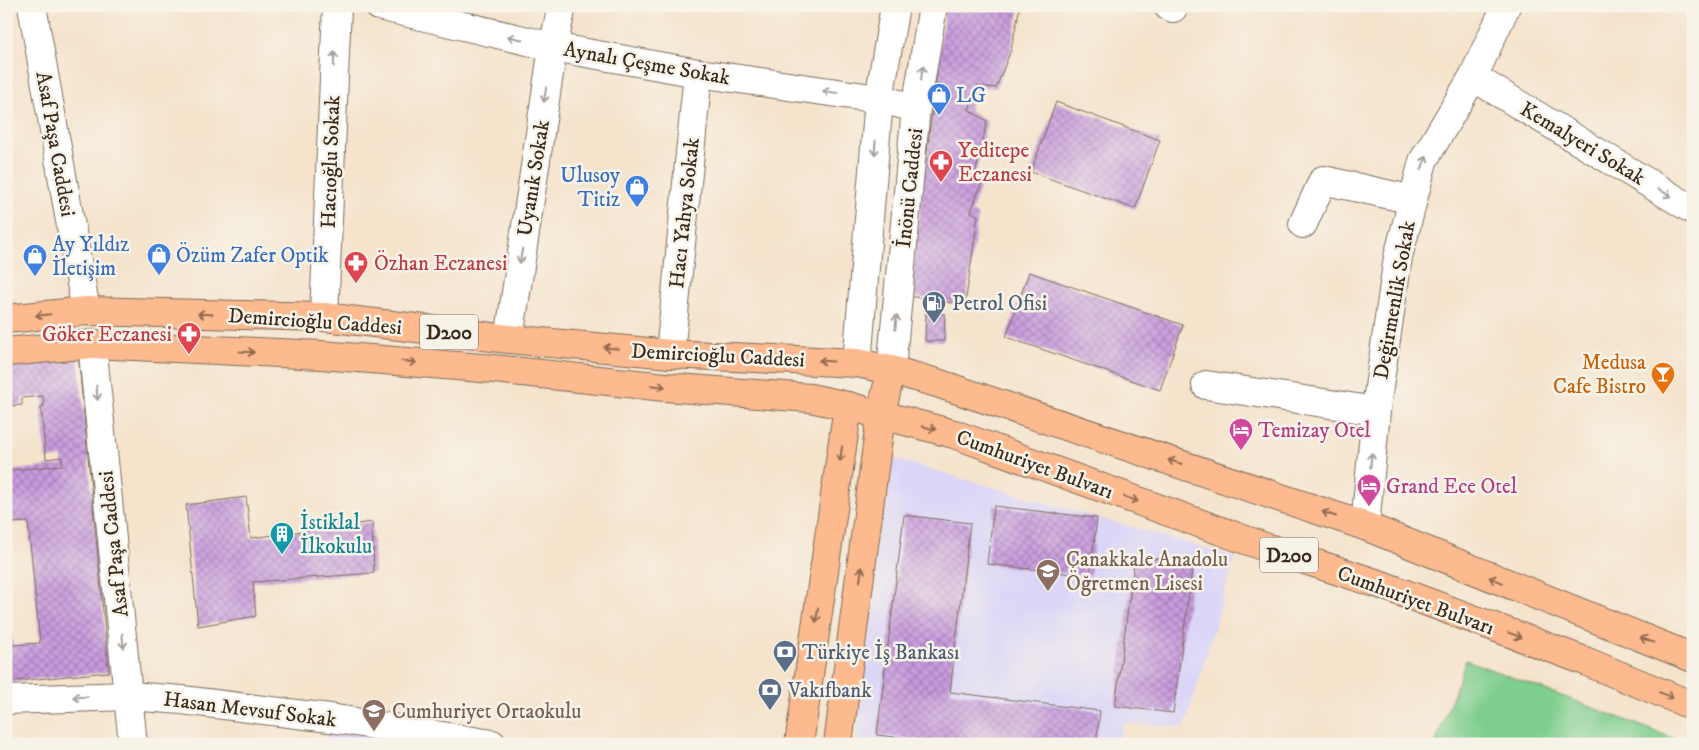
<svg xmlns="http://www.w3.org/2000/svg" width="1699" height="750" font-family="'IM FELL DW Pica',serif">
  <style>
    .built { fill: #dbd6f7 }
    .park { fill: #7fce8e; stroke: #5d7c56 }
    .building { fill: url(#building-cross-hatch) }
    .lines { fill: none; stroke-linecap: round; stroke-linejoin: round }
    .minor-casing { stroke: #7c6b5b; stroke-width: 30 }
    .major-casing { stroke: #7c6b5b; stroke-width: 30 }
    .highway-casing { stroke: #7c6b5b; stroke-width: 30 }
    .minor { stroke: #fff; stroke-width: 28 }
    .major { stroke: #fcba8e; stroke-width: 28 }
    .highway { stroke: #fcba8e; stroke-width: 28 }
    .oneway { stroke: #a79f9a }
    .oneway2 { stroke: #926b50 }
    .labels { text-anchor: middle; stroke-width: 5; stroke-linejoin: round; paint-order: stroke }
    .shield { fill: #f7f3e8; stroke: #73665b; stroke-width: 1 }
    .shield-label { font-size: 20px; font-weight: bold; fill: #3b2a1e }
    .street-label { font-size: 21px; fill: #3b2a1e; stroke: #f7f3e8 }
    .shop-label { font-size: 21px; fill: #366cbe; stroke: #f7f3e8; text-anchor: start }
    .health-label { font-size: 21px; fill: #be3a42; stroke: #f7f3e8; text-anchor: start }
    .service-label { font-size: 21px; fill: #4e5e75; stroke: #f7f3e8; text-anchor: start }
    .food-label { font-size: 21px; fill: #c56008; stroke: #f7f3e8; text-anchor: end }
    .hotel-label { font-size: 21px; fill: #b23c85; stroke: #f7f3e8; text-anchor: start }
    .culture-label { font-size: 21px; fill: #0d838f; stroke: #f7f3e8; text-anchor: start }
    .education-label { font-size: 21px; fill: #785e54; stroke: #f7f3e8; text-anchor: start }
  </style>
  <defs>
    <pattern id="building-cross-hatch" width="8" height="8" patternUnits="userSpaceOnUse" patternTransform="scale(1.25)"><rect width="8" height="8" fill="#c99cdf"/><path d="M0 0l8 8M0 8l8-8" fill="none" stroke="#a47fb4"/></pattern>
  </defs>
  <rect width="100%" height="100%" fill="#f7f3e8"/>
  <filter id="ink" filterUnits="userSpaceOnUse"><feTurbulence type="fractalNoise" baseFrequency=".02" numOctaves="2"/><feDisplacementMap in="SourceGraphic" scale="10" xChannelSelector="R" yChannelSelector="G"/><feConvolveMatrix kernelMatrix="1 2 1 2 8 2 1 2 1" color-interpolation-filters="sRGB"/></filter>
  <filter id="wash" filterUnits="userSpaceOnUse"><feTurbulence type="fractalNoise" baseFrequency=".0096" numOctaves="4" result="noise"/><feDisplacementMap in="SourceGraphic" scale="20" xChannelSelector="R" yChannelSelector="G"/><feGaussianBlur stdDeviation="1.12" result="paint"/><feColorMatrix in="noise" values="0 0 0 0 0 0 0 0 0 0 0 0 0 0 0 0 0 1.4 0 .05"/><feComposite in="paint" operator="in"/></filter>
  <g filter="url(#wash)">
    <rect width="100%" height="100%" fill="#f5e3cc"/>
    <g class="built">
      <path d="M884,456L1235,557L1185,727L1122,723L1120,744H857Z"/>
      <path d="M330,718L468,744H327Z"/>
    </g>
    <path class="park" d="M1466,660L1689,744H1435Z"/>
    <g id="blocks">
      <g class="building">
        <path d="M945,6H1020L1011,50L996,88L977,86L969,110L987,121L974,181L982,182L971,212L978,216L965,305L909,296Z"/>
        <path d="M1056,102L1160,140L1135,209L1031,172Z"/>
        <path d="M1029,272L1183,325L1160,390L1006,337Z"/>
        <path d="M926,313L945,314L944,341H925Z"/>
        <path d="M78,353L109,672L6,682V631L11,630L13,645L40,643L28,522L8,523L6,471L62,465V457L46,459L41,407L44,406L43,396L22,398V405L6,406V360Z"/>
        <path d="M246,497L251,538L372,522L374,573L253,582L256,616L198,626L186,505Z"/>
        <path d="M994,506L1097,518L1090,576L987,564Z"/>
        <path d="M904,515L970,523L950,692L1100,711L1096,744H955L877,735Z"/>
        <path d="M1135,556L1193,563L1173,713L1115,706Z"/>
      </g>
    </g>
  </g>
  <g filter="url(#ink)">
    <use href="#blocks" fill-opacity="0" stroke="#7c6b5b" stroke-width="1"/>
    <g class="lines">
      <defs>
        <g id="minor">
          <path d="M32,6L86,311"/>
          <path d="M379,6L553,47L698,73L879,99L916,108"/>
          <path d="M1168,6L1173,8L1174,6"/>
          <path d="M1473,77L1693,210"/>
          <path d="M1303,224L1323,180L1413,200"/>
          <path d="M324,317L337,6"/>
          <path d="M509,339L553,47L562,6"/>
          <path d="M92,344L133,744"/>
          <path d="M670,354L698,73"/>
          <path d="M857,363L879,99L895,6"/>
          <path d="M891,370L916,108L933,6"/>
          <path d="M1206,385L1376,411"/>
          <path d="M1365,526L1377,401L1398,257L1413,200L1423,161L1473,77L1506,6"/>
          <path d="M6,700L129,696L182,700L330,718L492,744"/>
        </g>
        <g id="major">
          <path d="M799,744L848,406"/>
          <path d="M838,744L881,415"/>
        </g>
        <g id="highway">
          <path d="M6,319L86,311L324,317L509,339L670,354L857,363L891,370L937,383L1365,526L1693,658"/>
          <path d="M6,352L92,344L321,355L494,369L665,387L810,398L848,406L954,434L1265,547L1382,585L1585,661L1693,706"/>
          <path d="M881,415L891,370"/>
        </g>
      </defs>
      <use href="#minor" class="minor-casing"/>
      <use href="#major" class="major-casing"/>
      <use href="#highway" class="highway-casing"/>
      <use href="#minor" class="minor"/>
      <use href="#major" class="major"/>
      <use href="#highway" class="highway"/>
    </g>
    <defs><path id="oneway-shaft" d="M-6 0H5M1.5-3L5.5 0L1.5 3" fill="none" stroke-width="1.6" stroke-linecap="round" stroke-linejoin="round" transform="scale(1.25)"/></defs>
    <g class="oneway">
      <use href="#oneway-shaft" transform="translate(515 38) rotate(-167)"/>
      <use href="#oneway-shaft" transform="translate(334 59) rotate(-88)"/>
      <use href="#oneway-shaft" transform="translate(922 73) rotate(-81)"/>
      <use href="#oneway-shaft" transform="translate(830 92) rotate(-172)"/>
      <use href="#oneway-shaft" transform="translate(545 95) rotate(99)"/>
      <use href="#oneway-shaft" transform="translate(875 148) rotate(95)"/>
      <use href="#oneway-shaft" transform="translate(1424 163) rotate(-69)"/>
      <use href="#oneway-shaft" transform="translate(1665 193) rotate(31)"/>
      <use href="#oneway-shaft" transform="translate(521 256) rotate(99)"/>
      <use href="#oneway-shaft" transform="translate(896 322) rotate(-84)"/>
      <use href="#oneway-shaft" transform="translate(97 393) rotate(84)"/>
      <use href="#oneway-shaft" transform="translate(1371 460) rotate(-85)"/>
      <use href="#oneway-shaft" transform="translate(123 641) rotate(84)"/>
      <use href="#oneway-shaft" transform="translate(80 697) rotate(178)"/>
    </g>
    <g class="oneway2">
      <use href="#oneway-shaft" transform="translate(205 314) rotate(-178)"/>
      <use href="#oneway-shaft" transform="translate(43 315) rotate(174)"/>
      <use href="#oneway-shaft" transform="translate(611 348) rotate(-175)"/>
      <use href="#oneway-shaft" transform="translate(247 352) rotate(3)"/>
      <use href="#oneway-shaft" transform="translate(826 361) rotate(-176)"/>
      <use href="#oneway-shaft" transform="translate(409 362) rotate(5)"/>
      <use href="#oneway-shaft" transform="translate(658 386) rotate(6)"/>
      <use href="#oneway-shaft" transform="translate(929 428) rotate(14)"/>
      <use href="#oneway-shaft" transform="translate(841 454) rotate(98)"/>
      <use href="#oneway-shaft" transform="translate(1175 462) rotate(-162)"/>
      <use href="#oneway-shaft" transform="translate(1131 499) rotate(20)"/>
      <use href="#oneway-shaft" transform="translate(1329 514) rotate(-161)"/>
      <use href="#oneway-shaft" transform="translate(861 574) rotate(-83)"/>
      <use href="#oneway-shaft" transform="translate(1496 580) rotate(-158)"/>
      <use href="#oneway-shaft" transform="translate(817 615) rotate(98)"/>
      <use href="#oneway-shaft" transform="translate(1515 635) rotate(21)"/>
      <use href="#oneway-shaft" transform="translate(1647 640) rotate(-159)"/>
      <use href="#oneway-shaft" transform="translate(1666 695) rotate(22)"/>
    </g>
  </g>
  <defs>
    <symbol id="shop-pin" viewBox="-11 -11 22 30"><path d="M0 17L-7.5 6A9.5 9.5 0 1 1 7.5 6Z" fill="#3f7fe0" stroke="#f7f3e8"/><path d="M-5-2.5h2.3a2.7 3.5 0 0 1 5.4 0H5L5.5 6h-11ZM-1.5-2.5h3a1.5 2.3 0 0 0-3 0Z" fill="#fff"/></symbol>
    <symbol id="pharmacy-pin" viewBox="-11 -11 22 30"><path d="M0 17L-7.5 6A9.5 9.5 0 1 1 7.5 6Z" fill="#e0444e" stroke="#f7f3e8"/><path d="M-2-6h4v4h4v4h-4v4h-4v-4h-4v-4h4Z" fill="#fff"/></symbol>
    <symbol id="fuel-pin" viewBox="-11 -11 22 30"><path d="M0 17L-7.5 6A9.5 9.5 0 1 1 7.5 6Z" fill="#5c6f8a" stroke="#f7f3e8"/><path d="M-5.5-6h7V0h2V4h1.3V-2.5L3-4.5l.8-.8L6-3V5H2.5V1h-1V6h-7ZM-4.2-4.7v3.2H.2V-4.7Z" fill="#fff"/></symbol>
    <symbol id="bar-pin" viewBox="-11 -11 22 30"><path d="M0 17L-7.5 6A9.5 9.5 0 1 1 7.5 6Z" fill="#e8710a" stroke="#f7f3e8"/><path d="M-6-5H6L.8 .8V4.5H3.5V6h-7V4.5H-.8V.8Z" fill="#fff"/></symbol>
    <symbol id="hotel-pin" viewBox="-11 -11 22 30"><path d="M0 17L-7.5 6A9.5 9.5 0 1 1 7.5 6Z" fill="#d1479c" stroke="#f7f3e8"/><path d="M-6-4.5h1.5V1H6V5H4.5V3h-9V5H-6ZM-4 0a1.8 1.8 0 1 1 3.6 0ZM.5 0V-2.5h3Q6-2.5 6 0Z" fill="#fff"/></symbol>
    <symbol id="building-pin" viewBox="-11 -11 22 30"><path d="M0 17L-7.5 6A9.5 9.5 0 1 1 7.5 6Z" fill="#0f9aa8" stroke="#f7f3e8"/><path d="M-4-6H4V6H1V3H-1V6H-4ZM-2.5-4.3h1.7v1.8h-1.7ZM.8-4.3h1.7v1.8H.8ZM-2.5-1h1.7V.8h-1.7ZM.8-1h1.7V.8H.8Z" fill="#fff"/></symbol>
    <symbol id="school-pin" viewBox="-11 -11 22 30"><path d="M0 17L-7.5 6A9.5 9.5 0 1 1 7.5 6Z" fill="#8d6e63" stroke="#f7f3e8"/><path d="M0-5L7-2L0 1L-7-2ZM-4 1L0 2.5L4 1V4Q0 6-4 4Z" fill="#fff"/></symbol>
    <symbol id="bank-pin" viewBox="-11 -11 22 30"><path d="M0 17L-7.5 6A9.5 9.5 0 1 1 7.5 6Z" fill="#5c6f8a" stroke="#f7f3e8"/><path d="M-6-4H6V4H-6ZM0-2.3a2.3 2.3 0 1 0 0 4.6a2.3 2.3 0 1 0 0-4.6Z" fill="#fff"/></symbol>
  </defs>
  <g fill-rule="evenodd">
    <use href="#shop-pin" x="925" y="81" width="28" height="38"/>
    <use href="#pharmacy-pin" x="927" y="148" width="28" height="38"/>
    <use href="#shop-pin" x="623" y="173" width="28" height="38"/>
    <use href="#shop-pin" x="145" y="241" width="28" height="38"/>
    <use href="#shop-pin" x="21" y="242" width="28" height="38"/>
    <use href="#pharmacy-pin" x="342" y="249" width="28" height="38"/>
    <use href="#fuel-pin" x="920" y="289" width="28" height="38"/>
    <use href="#pharmacy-pin" x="175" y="320" width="28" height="38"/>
    <use href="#bar-pin" x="1649" y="360" width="28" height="38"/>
    <use href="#hotel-pin" x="1227" y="416" width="28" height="38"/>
    <use href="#hotel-pin" x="1355" y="472" width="28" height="38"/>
    <use href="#building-pin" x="268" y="520" width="28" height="38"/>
    <use href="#school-pin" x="1034" y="557" width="28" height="38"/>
    <use href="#bank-pin" x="771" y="638" width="28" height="38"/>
    <use href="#bank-pin" x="756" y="676" width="28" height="38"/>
    <use href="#school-pin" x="360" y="697" width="28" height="38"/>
  </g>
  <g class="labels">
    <g class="shield">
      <rect x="420" y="314.5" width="58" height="35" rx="4"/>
      <rect x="1260" y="537.5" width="58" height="35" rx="4"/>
    </g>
    <g class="shield-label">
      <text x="449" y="339">D200</text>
      <text x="1289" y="562">D200</text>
    </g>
    <g class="street-label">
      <text transform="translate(647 63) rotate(10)" y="7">Aynalı Çeşme Sokak</text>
      <text transform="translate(1583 143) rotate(31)" y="7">Kemalyeri Sokak</text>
      <text transform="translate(56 144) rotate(80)" y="7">Asaf Paşa Caddesi</text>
      <text transform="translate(330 162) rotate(-88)" y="7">Hacıoğlu Sokak</text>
      <text transform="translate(533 178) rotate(-81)" y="7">Uyanık Sokak</text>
      <text transform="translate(909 188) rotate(-84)" y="7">İnönü Caddesi</text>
      <text transform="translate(684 213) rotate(-84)" y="7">Hacı Yahya Sokak</text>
      <text transform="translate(1394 300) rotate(-80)" y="7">Değirmenlik Sokak</text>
      <text transform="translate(315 321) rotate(4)" y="7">Demircioğlu Caddesi</text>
      <text transform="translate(718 355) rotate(3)" y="7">Demircioğlu Caddesi</text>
      <text transform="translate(1035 464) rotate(20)" y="7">Cumhuriyet Bulvarı</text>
      <text transform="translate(113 544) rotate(-96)" y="7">Asaf Paşa Caddesi</text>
      <text transform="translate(1416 600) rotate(20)" y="7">Cumhuriyet Bulvarı</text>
      <text transform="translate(250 709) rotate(7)" y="7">Hasan Mevsuf Sokak</text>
    </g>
    <g class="shop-label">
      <text x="956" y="102">LG</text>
      <text x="620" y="182" text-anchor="end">Ulusoy<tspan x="620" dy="24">Titiz</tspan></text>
      <text x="52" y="251">Ay Yıldız<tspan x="52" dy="24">İletişim</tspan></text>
      <text x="176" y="262">Özüm Zafer Optik</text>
    </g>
    <g class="health-label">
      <text x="958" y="157">Yeditepe<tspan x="958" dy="24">Eczanesi</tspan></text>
      <text x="374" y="270">Özhan Eczanesi</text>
      <text x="172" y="341" text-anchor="end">Göker Eczanesi</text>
    </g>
    <g class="service-label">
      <text x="952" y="310">Petrol Ofisi</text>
      <text x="802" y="659">Türkiye İş Bankası</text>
      <text x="788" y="697">Vakıfbank</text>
    </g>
    <g class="food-label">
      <text x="1646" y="369">Medusa<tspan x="1646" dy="24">Cafe Bistro</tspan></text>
    </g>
    <g class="hotel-label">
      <text x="1258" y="437">Temizay Otel</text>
      <text x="1386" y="493">Grand Ece Otel</text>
    </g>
    <g class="culture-label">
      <text x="300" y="529">İstiklal<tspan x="300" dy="24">İlkokulu</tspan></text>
    </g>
    <g class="education-label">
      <text x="1066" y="566">Çanakkale Anadolu<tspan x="1066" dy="24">Öğretmen Lisesi</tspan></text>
      <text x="392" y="718">Cumhuriyet Ortaokulu</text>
    </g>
  </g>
  <rect width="1699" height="750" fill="none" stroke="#f7f3e8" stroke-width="25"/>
</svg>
